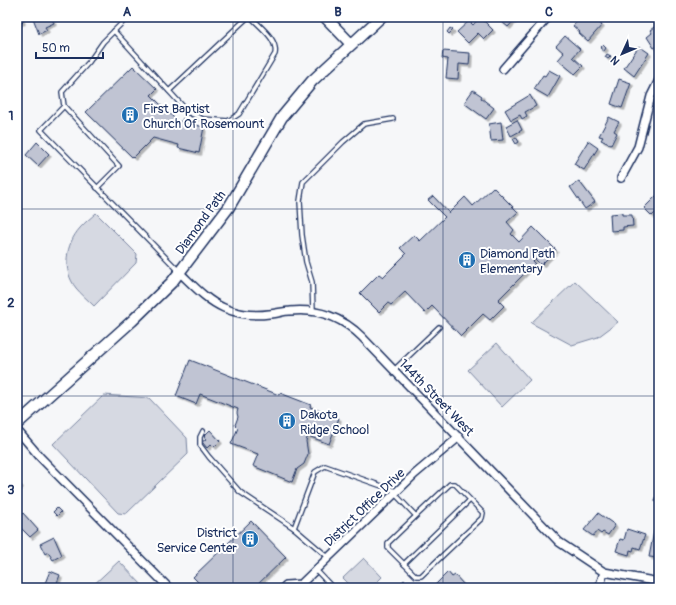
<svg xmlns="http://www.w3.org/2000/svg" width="676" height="605" font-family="Pangolin,sans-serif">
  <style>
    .green { fill: #d6d9e2; stroke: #7884a0 }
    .building { fill: #c0c4d3; stroke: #1b2f5e; filter: url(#shadow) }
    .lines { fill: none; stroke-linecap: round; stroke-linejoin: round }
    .lane-casing { stroke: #1b2f5e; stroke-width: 6 }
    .street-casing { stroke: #1b2f5e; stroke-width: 10 }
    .secondary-casing { stroke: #1b2f5e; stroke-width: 13 }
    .lane { stroke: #fff; stroke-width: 3.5 }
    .street { stroke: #fff; stroke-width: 7 }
    .secondary { stroke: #fff; stroke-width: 10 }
    .grid { fill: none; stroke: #1b2f5e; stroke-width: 1; stroke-opacity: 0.55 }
    .labels { text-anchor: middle; stroke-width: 4; stroke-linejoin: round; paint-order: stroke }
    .poi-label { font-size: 13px; fill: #1b2f5e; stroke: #fff; text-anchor: start }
    .street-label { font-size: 13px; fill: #1b2f5e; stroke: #fff }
    .neatline { fill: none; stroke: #1b2f5e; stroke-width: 1.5 }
    .grid-label { font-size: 13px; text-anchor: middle; font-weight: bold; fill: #1b2f5e }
  </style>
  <defs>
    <filter id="shadow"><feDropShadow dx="2.5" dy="2.5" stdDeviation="0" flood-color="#0004"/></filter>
  </defs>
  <rect width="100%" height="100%" fill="#f6f7f9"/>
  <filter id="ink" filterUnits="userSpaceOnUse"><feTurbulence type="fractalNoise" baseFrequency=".025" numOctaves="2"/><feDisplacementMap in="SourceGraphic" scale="8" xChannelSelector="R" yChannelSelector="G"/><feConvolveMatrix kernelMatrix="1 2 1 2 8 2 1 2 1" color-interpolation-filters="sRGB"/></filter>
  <g filter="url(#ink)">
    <g class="green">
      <path d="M96,213L137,254L136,263L94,306C88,300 81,294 76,288C62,270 65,245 80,228C85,222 91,218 96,213Z"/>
      <path d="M575,281L618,322L598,337L572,345L531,323Z"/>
      <path d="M497,343L530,380L502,407L468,370Z"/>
      <path d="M104,395L149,398L187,438L188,454L126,514L118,513L53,444Z"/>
      <path d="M364,558L382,577L371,588H353L343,578Z"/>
      <path d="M119,561L145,588H90Z"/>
    </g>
    <g class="building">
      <path d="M17,17H21L23,22L17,24Z"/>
      <path d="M34,17H51L54,23L45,27L47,30L39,34L33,18Z"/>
      <path d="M480,17L493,30L484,39L478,33L468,43L457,32L469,21L473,25Z"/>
      <path d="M496,17H517L508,27Z"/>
      <path d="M581,17H583L588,22L592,17L602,25L588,41L579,33L580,32L573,26Z"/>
      <path d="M657,25L659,27V45L654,48L647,37L652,33L650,30Z"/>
      <path d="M450,28L453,30L449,34L447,32Z"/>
      <path d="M565,36L580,49L573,57L583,66L575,74L558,60L564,53L556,46Z"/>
      <path d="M603,45L606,48L604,51L600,48Z"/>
      <path d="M639,46L649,53L634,76L624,68Z"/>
      <path d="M443,51L470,53L469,65L459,64L458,79L446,78L448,59L442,58Z"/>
      <path d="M607,54L611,56L608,59L605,57Z"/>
      <path d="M133,66L157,89L151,95L176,120L181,122L183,118L188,119L187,123L204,127L199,153L178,148L179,145L153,138L133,158L86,112Z"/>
      <path d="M549,70L560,76L548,97L534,89L543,75L545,76Z"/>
      <path d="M619,79L631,83L622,108L611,104Z"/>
      <path d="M473,90L482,96L481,98L494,108L486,119L464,103Z"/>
      <path d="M530,95L536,106L525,112L527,116L522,119L520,115L511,120L505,110Z"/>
      <path d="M609,117L619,122L614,131L617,133L611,145L601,140L603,137L599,136Z"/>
      <path d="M517,120L522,130L511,136L506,126Z"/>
      <path d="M501,122L503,140L491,141L489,124Z"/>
      <path d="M516,137L519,142L516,144L513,139Z"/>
      <path d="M588,141L598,148L584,170L574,164Z"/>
      <path d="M37,142L49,154L38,166L26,155Z"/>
      <path d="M579,181L595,202L585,209L570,187Z"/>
      <path d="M493,187L518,212L507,222L514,230L511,234L519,242L533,227L556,250L541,265L535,259L533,261L535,263L498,300L504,306L490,320L483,314L461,336L432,306L425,313L405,292L391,305L388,303L379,312L360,293L379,274L383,277L406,254L400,248L414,235L420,241L445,217L428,200L433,196L449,213L465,197L473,206Z"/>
      <path d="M659,193V209L652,216L644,208Z"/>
      <path d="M622,213V215H632L633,226L623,227V230L611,231L610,214Z"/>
      <path d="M190,360L279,395L280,393L311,405L310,407L339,418L329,444L308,436L306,441L308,454L304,464L297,469L292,482L253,466L258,454L231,444L238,428L235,425L238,417L237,413L238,409L200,394L196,404L176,396Z"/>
      <path d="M210,430L220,441L214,447L211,444L207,448L202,442L206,439L204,436Z"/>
      <path d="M17,481L21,485L17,490Z"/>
      <path d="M659,488V503L655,501Z"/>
      <path d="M57,508L61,512L57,516L53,512Z"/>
      <path d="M23,513L38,530L30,537L17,524V519Z"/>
      <path d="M598,513L615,525L608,535L603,532L601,534L597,531L593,536L584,530Z"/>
      <path d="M251,521L286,557L254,588H204L193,577Z"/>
      <path d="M627,529L645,535L640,549L634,547L633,551L630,550L629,555L616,551L620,539L624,540Z"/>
      <path d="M654,531L659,532V558L649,557Z"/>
      <path d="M54,537L62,555L53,560L48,552L45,554L40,544Z"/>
      <path d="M50,571L60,575L55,588H43Z"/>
      <path d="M448,572L452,577L455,575L464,585L462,588H432Z"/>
      <path d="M404,580L412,588H396Z"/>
      <path d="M555,582L566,584L567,582L572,584L571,588H554Z"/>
    </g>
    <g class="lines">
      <defs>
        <g id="lane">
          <path d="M128,17L103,42L89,62L62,92L64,106L41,130L178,270"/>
          <path d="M114,31L189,113L203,119L228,121L239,114L275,54C278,39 260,27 251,17"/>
          <path d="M169,91L248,17"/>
          <path d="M64,106L119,166L97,188"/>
          <path d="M313,311L312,282L306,262L302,235L300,201L303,182L343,142L364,124L393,119"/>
          <path d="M394,370L439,327"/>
          <path d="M203,431L200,437V445L209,457L240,492L294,528L328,557"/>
          <path d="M395,494L416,516L450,484H455L483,513L482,518L421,576H416L388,548V543L416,516"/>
          <path d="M294,528L315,472L325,466L396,491"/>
          <path d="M404,564L470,500"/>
          <path d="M316,570L333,588"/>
        </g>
        <g id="street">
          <path d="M503,69L548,17"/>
          <path d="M621,178L638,147L651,96L659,80"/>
          <path d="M179,272C193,285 206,300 224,308C238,314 255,316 269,314C276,314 283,311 290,311C318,308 343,318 362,337L559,542L604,572L659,582"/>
          <path d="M17,430L40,457L169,588"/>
          <path d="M283,588L286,585L301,584L415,474L459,437"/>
          <path d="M599,588L604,572"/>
        </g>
        <g id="secondary">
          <path d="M325,17L351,44"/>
          <path d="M17,424L132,321L172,282L229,207L282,117L312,81L381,17"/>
        </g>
      </defs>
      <use href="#lane" class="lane-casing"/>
      <use href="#street" class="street-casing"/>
      <use href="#secondary" class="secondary-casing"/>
      <use href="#lane" class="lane"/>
      <use href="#street" class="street"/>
      <use href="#secondary" class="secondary"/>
    </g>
  </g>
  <path class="grid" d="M233,17V588M443,17V588M17,209H659M17,396H659"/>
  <defs>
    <symbol id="building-disc" viewBox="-11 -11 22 22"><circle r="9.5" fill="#1f6fb2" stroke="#fff"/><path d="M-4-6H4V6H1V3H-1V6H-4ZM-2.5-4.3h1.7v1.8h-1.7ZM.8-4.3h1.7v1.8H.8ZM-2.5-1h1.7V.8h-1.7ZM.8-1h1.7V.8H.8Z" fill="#fff"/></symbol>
  </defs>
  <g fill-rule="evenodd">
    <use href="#building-disc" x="120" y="105" width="20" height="20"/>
    <use href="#building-disc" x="457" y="250" width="20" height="20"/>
    <use href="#building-disc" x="277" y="411" width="20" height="20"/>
    <use href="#building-disc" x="240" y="529" width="20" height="20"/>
  </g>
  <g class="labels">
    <g class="poi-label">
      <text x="143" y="113">First Baptist<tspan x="143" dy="15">Church Of Rosemount</tspan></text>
      <text x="480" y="258">Diamond Path<tspan x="480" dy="15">Elementary</tspan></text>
      <text x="300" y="419">Dakota<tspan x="300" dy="15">Ridge School</tspan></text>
      <text x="237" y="537" text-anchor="end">District<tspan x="237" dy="15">Service Center</tspan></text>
    </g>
    <g class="street-label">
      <text transform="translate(200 222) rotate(-54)" y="5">Diamond Path</text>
      <text transform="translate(437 397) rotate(46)" y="5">144th Street West</text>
      <text transform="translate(364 507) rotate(-44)" y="5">District Office Drive</text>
    </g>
  </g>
  <rect width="676" height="605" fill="none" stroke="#fff" stroke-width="44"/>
  <g transform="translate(622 54) rotate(226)" stroke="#ffffff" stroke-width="3" paint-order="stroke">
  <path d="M0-3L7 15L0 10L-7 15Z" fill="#1b2f5e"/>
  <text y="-6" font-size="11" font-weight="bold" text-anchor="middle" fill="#1b2f5e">N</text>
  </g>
  <path d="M36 52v6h67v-6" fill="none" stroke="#1b2f5e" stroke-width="2"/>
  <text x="42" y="52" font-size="12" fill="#1b2f5e" stroke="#ffffff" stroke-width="3" paint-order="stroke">50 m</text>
  <rect x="22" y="22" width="632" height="561" class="neatline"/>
  <g class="grid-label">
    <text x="127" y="16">A</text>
    <text x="338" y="16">B</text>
    <text x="549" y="16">C</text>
    <text x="11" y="120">1</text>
    <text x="11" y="307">2</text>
    <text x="11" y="494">3</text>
  </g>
</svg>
